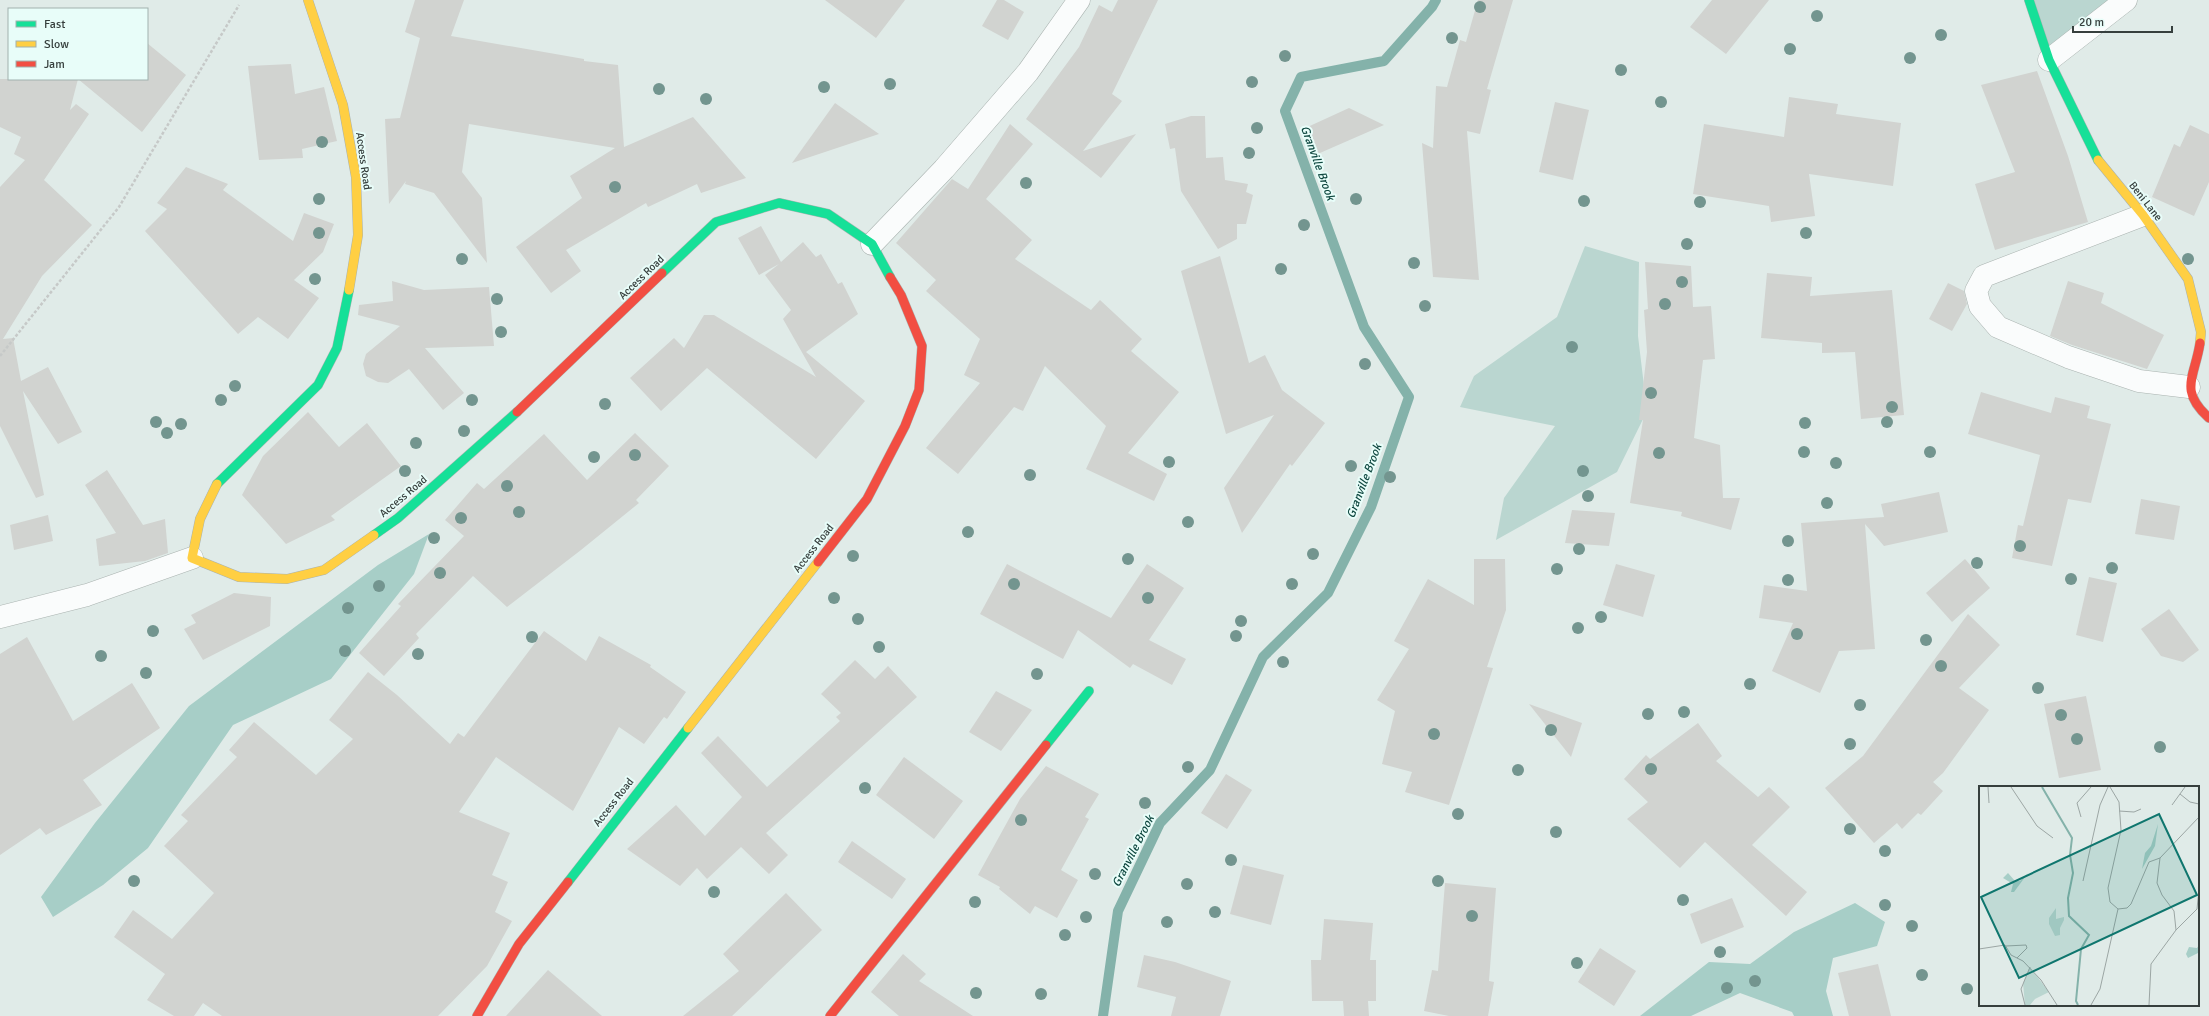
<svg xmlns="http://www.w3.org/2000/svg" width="2209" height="1016" font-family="Signika,sans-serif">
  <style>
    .green { fill: #bad6d0 }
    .forest { fill: #a7cec7 }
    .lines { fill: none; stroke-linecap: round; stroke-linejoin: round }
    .stream { stroke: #84b2aa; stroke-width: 10 }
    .building { fill: #d1d3d0 }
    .street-casing { stroke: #aab3b0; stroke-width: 23 }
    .fast-casing { stroke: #aab3b0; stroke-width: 10 }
    .slow-casing { stroke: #aab3b0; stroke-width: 10 }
    .jam-casing { stroke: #aab3b0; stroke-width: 10 }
    .path { stroke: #c6c9c8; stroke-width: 2.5; stroke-dasharray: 3 2; stroke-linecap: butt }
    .street { stroke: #fafcfc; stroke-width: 22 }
    .fast { stroke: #16e098; stroke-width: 9 }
    .slow { stroke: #ffcf43; stroke-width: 9 }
    .jam { stroke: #f24e42; stroke-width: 9 }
    .tree { fill: #73958f }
    .labels { text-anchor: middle; stroke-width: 4; stroke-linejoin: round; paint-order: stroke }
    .street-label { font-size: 11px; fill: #363f3d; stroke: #e8fdf9 }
    .water-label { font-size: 12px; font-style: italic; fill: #0e473f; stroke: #e8fdf9 }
    .inset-river { fill: none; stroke: #84b2aa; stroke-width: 2 }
    .inset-road { fill: none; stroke: #9ca6a4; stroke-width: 1 }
    .view { fill: #0f766e; fill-opacity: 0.15; stroke: #0f766e; stroke-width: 2 }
    .inset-edge { fill: none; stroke: #363f3d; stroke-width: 2 }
  </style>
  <rect width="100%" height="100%" fill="#e0ebe8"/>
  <g class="green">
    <path d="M2029,0H2126L2049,60Z"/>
    <path d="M1585,246L1639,262L1638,336L1647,411L1617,472L1496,540L1504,498L1555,426L1460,407L1474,376L1557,317Z"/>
  </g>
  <g class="forest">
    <path d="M429,534L414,574L331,679L233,725L148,848L103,885L53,917L41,897L95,823L189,706L378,565Z"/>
    <path d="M1855,903L1885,922L1877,946L1833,958L1826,991L1833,1016H1794L1792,1012L1740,993L1691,1016H1640L1709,962L1750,964L1794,932Z"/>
  </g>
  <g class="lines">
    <path class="stream" d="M1103,1016L1118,911L1160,823L1210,770L1263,657L1328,593L1371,507L1409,397L1364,327L1285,111L1301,77L1384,61L1432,7L1436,0"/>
  </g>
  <g class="building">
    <path d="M415,0H464L451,36L584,59V61L618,65L624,147L693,117L746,178L701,193L697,184L648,207L646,203L566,250L581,271L551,293L516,247L582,198L570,176L615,148L469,124L462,172L482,198L487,263L434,193L405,184L406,181L389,204L385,119L400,118L420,38L405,32Z"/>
    <path d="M825,0H905L876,38Z"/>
    <path d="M997,0H1004L1024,12L1008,40L982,26Z"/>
    <path d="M1118,0H1158L1112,94L1122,101L1083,151L1136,134L1101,178L1026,119L1079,47L1099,5L1112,12Z"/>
    <path d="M1478,0H1513L1487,89L1491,90L1480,134L1467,131L1479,280L1433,277L1422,143L1433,148L1436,86L1447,87L1460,40L1466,42Z"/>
    <path d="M1712,0H1769L1726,54L1690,27Z"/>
    <path d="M147,43L186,75L142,132L78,79L70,110L76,104L89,114L44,180L92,225L42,276L3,339L13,338L21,381L48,367L82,432L58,444L23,391L44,495L36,498L0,426V187L25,160L14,154L21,137L0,127V79H147Z"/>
    <path d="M291,64L295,94L324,87L337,141L302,149L303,158L259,160L248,66Z"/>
    <path d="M2037,71L2068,156L2088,222L1995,250L1975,184L2015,172L1981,85Z"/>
    <path d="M1789,97L1838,104L1836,114L1901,123L1893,186L1809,174L1815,216L1771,222L1769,206L1693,194L1704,124L1784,137Z"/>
    <path d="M1555,102L1589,110L1573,180L1539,172Z"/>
    <path d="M835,103L879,134L792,163Z"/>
    <path d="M1349,108L1384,125L1313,156L1301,130Z"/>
    <path d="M1191,116H1205L1206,158L1223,157L1225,180L1248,184L1246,192L1253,195L1246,224H1237V239L1218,249L1181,191L1175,148L1170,149L1165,124Z"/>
    <path d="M1010,124L1033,144L986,199L1032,240L1015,259L1091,310L1100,300L1142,339L1131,351L1179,392L1128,453L1167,474L1154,501L1086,469L1106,426L1045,366L1023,411L1014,407L958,474L926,448L980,383L964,375L980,339L926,291L936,280L896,243L952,179L968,189Z"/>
    <path d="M2190,125L2209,134V182L2194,216L2152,197L2174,144L2180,147Z"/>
    <path d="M186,167L228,184L223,190L293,241L304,213L334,224L323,252L294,280L319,298L288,339L258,317L238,334L145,231L167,209L157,203Z"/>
    <path d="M761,226L781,262L803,242L816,257L821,254L838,284L842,282L858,314L806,352L865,401L816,459L707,368L661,411L630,378L674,338L684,348L704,315H714L816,377L783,319L791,310L765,275L779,264L759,275L738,238Z"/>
    <path d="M1220,256L1249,363L1265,355L1282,390L1325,423L1292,466L1290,464L1242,533L1224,488L1274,415L1226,434L1181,271Z"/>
    <path d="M1645,262L1691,266L1693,307L1711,306L1715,359L1703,360L1694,438L1720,445L1723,498H1740L1731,530L1681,516L1682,512L1630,503L1643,420H1639L1647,352L1644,310L1648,309Z"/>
    <path d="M1767,273L1812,277L1810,296L1892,290L1904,415L1861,419L1855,352L1822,353V343L1761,338Z"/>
    <path d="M392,281L424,290L489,287L494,346L425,348L464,393L443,410L409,369L388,383L378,382L366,376L363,364L366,354L400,326L358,315L359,305L393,301Z"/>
    <path d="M2068,281L2104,293L2101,303L2164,335L2147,369L2072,345L2050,336Z"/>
    <path d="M1948,283L1964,291L1967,304L1952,331L1929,319Z"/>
    <path d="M1981,392L2051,413L2055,397L2090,406L2087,418L2111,424L2091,503L2068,499L2052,566L2012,558L2018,525L2023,526L2040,455L1968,434Z"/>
    <path d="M308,412L339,447L367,423L401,466L331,516L335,520L286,544L242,495L263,456Z"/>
    <path d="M635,433L669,466L636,500L639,503L581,550L507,607L473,576L416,634L419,638L384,676L359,653L401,606L398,604L464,536L445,520L477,483L484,489L544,434L587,480Z"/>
    <path d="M107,470L143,525L165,519L168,553L145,561L99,566L96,539L116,533L85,485Z"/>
    <path d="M1939,492L1948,532L1884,546L1865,524L1875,649L1839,651L1820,693L1772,671L1793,623L1759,618L1764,585L1807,591L1801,523L1884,517L1881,504Z"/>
    <path d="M2141,499L2180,506L2174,540L2135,534Z"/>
    <path d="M1572,510L1615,513L1609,546L1565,543Z"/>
    <path d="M48,515L53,541L14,550L10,525Z"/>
    <path d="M1474,559H1505L1506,610L1487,667L1493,668L1449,805L1405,792L1412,772L1382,764L1395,711L1377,700L1409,649L1394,641L1428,579L1474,605Z"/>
    <path d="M1965,559L1990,588L1952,622L1926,593Z"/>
    <path d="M1007,564L1111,618L1147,564L1184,588L1149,640L1186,659L1172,685L1133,664L1130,668L1078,630L1063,659L980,614Z"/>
    <path d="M1616,564L1655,575L1643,617L1603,605Z"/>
    <path d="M2089,577L2117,583L2103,642L2076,635Z"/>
    <path d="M234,593L271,597L270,626L203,660L184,629L196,623L191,615Z"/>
    <path d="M2169,609L2199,650L2183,662L2161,656L2141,629Z"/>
    <path d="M1968,614L2000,645L1959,688L1989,710L1943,773L1933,782L1943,791L1921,815L1918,813L1902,829L1897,823L1874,843L1825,788L1863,756Z"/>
    <path d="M544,631L586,661L599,636L651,665L650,667L686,692L667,719L664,717L644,744L619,727L573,811L496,757L459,812L510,833L492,875L508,882L495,912L512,921L487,966L438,1016H222L203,1003L194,1016H174L147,1000L165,974L114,937L133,910L172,939L214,893L164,846L188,821L181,815L237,757L229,750L254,722L316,775L353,739L329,720L368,672L397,695L450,744L458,733L464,737Z"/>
    <path d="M27,637L73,721L132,683L160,728L83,780L102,805L46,835L40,828L0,855V654Z"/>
    <path d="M855,660L875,679L888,666L917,697L766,833L788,855L769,874L741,847L707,879L697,868L680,886L627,849L676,805L705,836L742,797L701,753L718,736L767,787L840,721L836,717L841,713L821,694Z"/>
    <path d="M996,691L1032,710L1001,751L969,732Z"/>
    <path d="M2086,696L2101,770L2059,778L2044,704Z"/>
    <path d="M1529,704L1582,723L1571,757Z"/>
    <path d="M1698,723L1722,756L1716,761L1758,797L1769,787L1790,807L1752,845L1807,892L1786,916L1705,842L1680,868L1627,819L1648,802L1624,779L1646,755L1650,759Z"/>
    <path d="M904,757L963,801L934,839L876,795Z"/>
    <path d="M1046,766L1099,794L1085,817L1089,819L1061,870L1078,880L1057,918L1035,906L1030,914L999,889L1000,887L978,875L1020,799Z"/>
    <path d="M1226,774L1252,790L1227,829L1201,813Z"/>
    <path d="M852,841L906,879L892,899L838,862Z"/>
    <path d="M1243,865L1284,875L1271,925L1230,914Z"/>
    <path d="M1445,883L1496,888L1489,981L1494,982L1488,1016H1449L1424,1011L1432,970L1438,971Z"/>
    <path d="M786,893L822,930L732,1016H683L739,971L723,954Z"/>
    <path d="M1732,898L1744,927L1701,944L1690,914Z"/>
    <path d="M1324,919L1373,923L1370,960H1376V1001H1368L1369,1016H1344L1343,1001H1312L1311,960H1321Z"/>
    <path d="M1600,948L1636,971L1614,1006L1578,982Z"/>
    <path d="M903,954L926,974L919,981L973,1016H899L871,992Z"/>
    <path d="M1144,955L1175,962L1231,981L1220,1016H1171L1176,997L1137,987Z"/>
    <path d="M1878,964L1891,1016H1849L1838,973Z"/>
    <path d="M548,970L602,1016H506Z"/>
  </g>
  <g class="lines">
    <defs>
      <g id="street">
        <path d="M2049,60L2126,0"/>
        <path d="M2143,215L1984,276L1976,291L1980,306L1998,327L2068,357L2139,381L2189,387"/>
        <path d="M872,244L944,169L1028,72L1079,0"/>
        <path d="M0,617L87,595L192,558"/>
      </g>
      <g id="fast">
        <path d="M2029,0L2049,60L2098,160"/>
        <path d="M662,273L716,222L779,203L828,214L872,244L890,277"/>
        <path d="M217,484L318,385L337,348L349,290"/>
        <path d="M374,535L398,518L517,412"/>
        <path d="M1046,745L1089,691"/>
        <path d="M568,882L688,728"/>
      </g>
      <g id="slow">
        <path d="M308,0L343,105L356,177L358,235L349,290"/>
        <path d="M2098,160L2143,215L2188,279L2201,332L2200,343"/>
        <path d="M217,484L200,519L192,558L239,577L287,579L324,570L374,535"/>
        <path d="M688,728L818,562"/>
      </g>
      <g id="jam">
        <path d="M2200,343C2195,377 2178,390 2209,418"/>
        <path d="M517,412L662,273"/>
        <path d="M818,562L867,499L905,426L919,390L922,346L901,295L890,277"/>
        <path d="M477,1016L519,944L568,882"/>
        <path d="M830,1016L1046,745"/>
      </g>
    </defs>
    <use href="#street" class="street-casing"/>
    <use href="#fast" class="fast-casing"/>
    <use href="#slow" class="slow-casing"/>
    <use href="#jam" class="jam-casing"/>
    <path class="path" d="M0,356L119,207L239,5"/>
    <use href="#street" class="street"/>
    <use href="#fast" class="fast"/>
    <use href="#slow" class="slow"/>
    <use href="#jam" class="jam"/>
  </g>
  <g class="tree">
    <circle cx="1480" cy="7" r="6"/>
    <circle cx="1817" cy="16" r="6"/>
    <circle cx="1941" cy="35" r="6"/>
    <circle cx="1452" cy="38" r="6"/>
    <circle cx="1790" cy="49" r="6"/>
    <circle cx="1285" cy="56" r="6"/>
    <circle cx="1910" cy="58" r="6"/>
    <circle cx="1621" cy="70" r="6"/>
    <circle cx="1252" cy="82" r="6"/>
    <circle cx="890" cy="84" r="6"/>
    <circle cx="824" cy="87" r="6"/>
    <circle cx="659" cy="89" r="6"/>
    <circle cx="706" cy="99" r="6"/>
    <circle cx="1661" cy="102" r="6"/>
    <circle cx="1257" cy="128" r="6"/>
    <circle cx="322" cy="142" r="6"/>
    <circle cx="1249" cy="153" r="6"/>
    <circle cx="1026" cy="183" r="6"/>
    <circle cx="615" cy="187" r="6"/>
    <circle cx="319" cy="199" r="6"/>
    <circle cx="1356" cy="199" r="6"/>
    <circle cx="1584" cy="201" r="6"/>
    <circle cx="1700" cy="202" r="6"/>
    <circle cx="1304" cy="225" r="6"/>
    <circle cx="319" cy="233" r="6"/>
    <circle cx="1806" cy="233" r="6"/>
    <circle cx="1687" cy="244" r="6"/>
    <circle cx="462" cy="259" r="6"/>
    <circle cx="2188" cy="259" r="6"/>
    <circle cx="1414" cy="263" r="6"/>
    <circle cx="1281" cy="269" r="6"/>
    <circle cx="315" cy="279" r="6"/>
    <circle cx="1682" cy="282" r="6"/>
    <circle cx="497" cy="299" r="6"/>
    <circle cx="1665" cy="304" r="6"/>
    <circle cx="1425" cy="306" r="6"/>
    <circle cx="501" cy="332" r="6"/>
    <circle cx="1572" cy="347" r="6"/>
    <circle cx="1365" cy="364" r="6"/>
    <circle cx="235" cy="386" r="6"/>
    <circle cx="1651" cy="393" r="6"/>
    <circle cx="221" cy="400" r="6"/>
    <circle cx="472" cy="400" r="6"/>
    <circle cx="605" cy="404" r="6"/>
    <circle cx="1892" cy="407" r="6"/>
    <circle cx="156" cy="422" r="6"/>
    <circle cx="1887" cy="422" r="6"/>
    <circle cx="1805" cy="423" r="6"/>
    <circle cx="181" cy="424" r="6"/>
    <circle cx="464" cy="431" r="6"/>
    <circle cx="167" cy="433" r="6"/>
    <circle cx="416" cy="443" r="6"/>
    <circle cx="1804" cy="452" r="6"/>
    <circle cx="1930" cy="452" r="6"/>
    <circle cx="1659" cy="453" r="6"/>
    <circle cx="635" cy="455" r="6"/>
    <circle cx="594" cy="457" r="6"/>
    <circle cx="1169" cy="462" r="6"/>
    <circle cx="1836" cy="463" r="6"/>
    <circle cx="1351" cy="466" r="6"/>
    <circle cx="405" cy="471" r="6"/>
    <circle cx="1583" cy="471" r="6"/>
    <circle cx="1030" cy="475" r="6"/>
    <circle cx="1390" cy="477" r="6"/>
    <circle cx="507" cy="486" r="6"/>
    <circle cx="1588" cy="496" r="6"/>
    <circle cx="1827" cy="503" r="6"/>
    <circle cx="519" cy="512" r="6"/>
    <circle cx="461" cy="518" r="6"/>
    <circle cx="1188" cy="522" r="6"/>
    <circle cx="968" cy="532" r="6"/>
    <circle cx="434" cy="538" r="6"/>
    <circle cx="1788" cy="541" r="6"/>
    <circle cx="2020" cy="546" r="6"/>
    <circle cx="1579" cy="549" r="6"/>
    <circle cx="1313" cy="554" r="6"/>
    <circle cx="853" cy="556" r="6"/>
    <circle cx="1128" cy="559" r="6"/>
    <circle cx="1977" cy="563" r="6"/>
    <circle cx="2112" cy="568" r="6"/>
    <circle cx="1557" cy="569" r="6"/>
    <circle cx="440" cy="573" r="6"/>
    <circle cx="2071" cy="579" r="6"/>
    <circle cx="1788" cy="580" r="6"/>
    <circle cx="1014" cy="584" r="6"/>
    <circle cx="1292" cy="584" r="6"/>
    <circle cx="379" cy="586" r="6"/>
    <circle cx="834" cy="598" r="6"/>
    <circle cx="1148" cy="598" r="6"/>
    <circle cx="348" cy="608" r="6"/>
    <circle cx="1601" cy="617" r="6"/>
    <circle cx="858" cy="619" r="6"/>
    <circle cx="1241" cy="621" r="6"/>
    <circle cx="1578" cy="628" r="6"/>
    <circle cx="153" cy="631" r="6"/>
    <circle cx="1797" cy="634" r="6"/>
    <circle cx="1236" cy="636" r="6"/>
    <circle cx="532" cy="637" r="6"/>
    <circle cx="1926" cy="640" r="6"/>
    <circle cx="879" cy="647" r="6"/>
    <circle cx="345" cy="651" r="6"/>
    <circle cx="418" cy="654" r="6"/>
    <circle cx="101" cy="656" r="6"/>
    <circle cx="1283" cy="662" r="6"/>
    <circle cx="1941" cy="666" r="6"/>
    <circle cx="146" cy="673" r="6"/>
    <circle cx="1037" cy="674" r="6"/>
    <circle cx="1750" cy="684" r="6"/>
    <circle cx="2038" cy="688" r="6"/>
    <circle cx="1860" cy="705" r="6"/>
    <circle cx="1684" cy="712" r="6"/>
    <circle cx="1648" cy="714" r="6"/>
    <circle cx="2061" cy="715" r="6"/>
    <circle cx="1551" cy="730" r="6"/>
    <circle cx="1434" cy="734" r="6"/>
    <circle cx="2077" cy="739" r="6"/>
    <circle cx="1850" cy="744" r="6"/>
    <circle cx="2160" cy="747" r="6"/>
    <circle cx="1188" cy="767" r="6"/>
    <circle cx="1651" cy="769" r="6"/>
    <circle cx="1518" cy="770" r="6"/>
    <circle cx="865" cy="788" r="6"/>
    <circle cx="1145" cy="803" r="6"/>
    <circle cx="1458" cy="814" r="6"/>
    <circle cx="1021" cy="820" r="6"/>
    <circle cx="1850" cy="829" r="6"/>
    <circle cx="1556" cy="832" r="6"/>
    <circle cx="1885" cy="851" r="6"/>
    <circle cx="1231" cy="860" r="6"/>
    <circle cx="1095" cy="874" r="6"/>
    <circle cx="134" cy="881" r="6"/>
    <circle cx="1438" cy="881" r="6"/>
    <circle cx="1187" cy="884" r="6"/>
    <circle cx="714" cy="892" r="6"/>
    <circle cx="1683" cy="900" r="6"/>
    <circle cx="975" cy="902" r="6"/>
    <circle cx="1885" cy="905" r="6"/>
    <circle cx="1215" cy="912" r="6"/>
    <circle cx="1472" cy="916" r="6"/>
    <circle cx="1086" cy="917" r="6"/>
    <circle cx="1167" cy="922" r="6"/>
    <circle cx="1912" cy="926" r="6"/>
    <circle cx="1065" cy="935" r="6"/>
    <circle cx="1720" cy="952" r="6"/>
    <circle cx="1577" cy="963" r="6"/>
    <circle cx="1922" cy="975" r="6"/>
    <circle cx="1755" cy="981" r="6"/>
    <circle cx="1727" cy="988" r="6"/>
    <circle cx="1967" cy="989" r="6"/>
    <circle cx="976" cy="993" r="6"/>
    <circle cx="1041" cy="994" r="6"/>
  </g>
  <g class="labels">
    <g class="street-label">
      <text transform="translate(364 161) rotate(82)" y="4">Access Road</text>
      <text transform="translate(2146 201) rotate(52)" y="4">Beni Lane</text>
      <text transform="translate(641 277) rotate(-44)" y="4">Access Road</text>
      <text transform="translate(403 496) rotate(-40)" y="4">Access Road</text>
      <text transform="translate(813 548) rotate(-52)" y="4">Access Road</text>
      <text transform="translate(613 802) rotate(-52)" y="4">Access Road</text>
    </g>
    <g class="water-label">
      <text transform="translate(1318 163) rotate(70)" y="4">Granville Brook</text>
      <text transform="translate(1364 481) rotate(-69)" y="4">Granville Brook</text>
      <text transform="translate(1133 851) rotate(-63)" y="4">Granville Brook</text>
    </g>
  </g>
  <g transform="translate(1979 786)">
    <rect width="220" height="220" fill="#e0ebe8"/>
    <path d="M77,122V133L85,131V134L81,142V149L76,150L70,138V132ZM51,181L70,206L56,213L51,219H46L44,197Z" fill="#bad6d0"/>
    <path d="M179,38L176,60L163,83L166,67L172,60ZM29,87L36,95H41L49,87L35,106H32L34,98L24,92ZM220,159L219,167L209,172L207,168L210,161L218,162Z" fill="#a7cec7"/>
    <path class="inset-river" d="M63,1L93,52L91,69L94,87L89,112L90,130L110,149L102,163L97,215L99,219"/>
    <path class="inset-road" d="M9,1L10,17M32,1L58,40L74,52M131,1L140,16L142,44L129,102L131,116L139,123L148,122L152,118L170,76L181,72M201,8L211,16L220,18M193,19L206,1M140,25L155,26L162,23M102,31L98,17L112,1M181,72L220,31M104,95L121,19L129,1M197,144L218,123L220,103M27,160L47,159L48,162L38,172M0,163L26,159L32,169L44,175L62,194L78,219M46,219L42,203L51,181M112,219L121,203L139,123M170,219L172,178L197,144L195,125L183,109L178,97L181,72"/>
    <path class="view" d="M180,28L218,109L40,192L2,111Z"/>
    <rect width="220" height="220" class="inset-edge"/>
  </g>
  <rect x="8" y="8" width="140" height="72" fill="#e8fdf9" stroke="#a1b1ae"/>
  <rect x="16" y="21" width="20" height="6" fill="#16e098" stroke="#a1b1ae"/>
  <text x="44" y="28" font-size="12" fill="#363f3d">Fast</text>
  <rect x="16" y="41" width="20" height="6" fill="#ffcf43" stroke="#a1b1ae"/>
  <text x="44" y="48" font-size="12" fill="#363f3d">Slow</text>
  <rect x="16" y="61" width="20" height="6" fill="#f24e42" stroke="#a1b1ae"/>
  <text x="44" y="68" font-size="12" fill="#363f3d">Jam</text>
  <path d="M2073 26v6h99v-6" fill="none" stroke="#363f3d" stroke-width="2"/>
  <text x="2079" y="26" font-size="12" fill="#363f3d" stroke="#e8fdf9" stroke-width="3" paint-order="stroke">20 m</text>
</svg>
